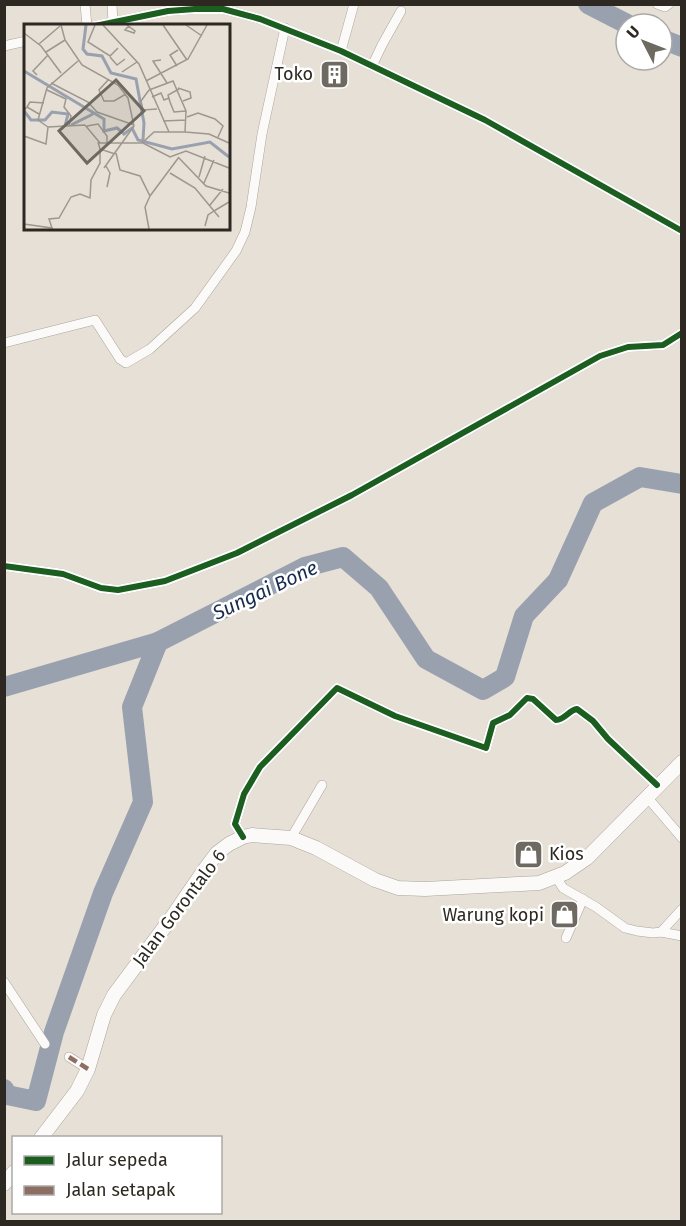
<svg xmlns="http://www.w3.org/2000/svg" width="686" height="1226" font-family="'Fira Sans',sans-serif">
  <style>
    .lines { fill: none; stroke-linecap: round; stroke-linejoin: round }
    .river { stroke: #99a1af; stroke-width: 20 }
    .street-casing { stroke: #a9a49c; stroke-width: 10 }
    .primary-casing { stroke: #a9a49c; stroke-width: 15 }
    .street { stroke: #fbfaf9; stroke-width: 9 }
    .primary { stroke: #fbfaf9; stroke-width: 14 }
    .quiet { stroke: #8d6e63; stroke-width: 4.5; stroke-dasharray: 9 4.5; stroke-linecap: butt }
    .cycleway-casing { stroke: #fff; stroke-width: 10 }
    .cycleway { stroke: #1b5e20; stroke-width: 6 }
    .labels { text-anchor: middle; stroke-width: 5; stroke-linejoin: round; paint-order: stroke }
    .poi-label { font-size: 18px; fill: #2d2922; stroke: #fff; text-anchor: end }
    .street-label { font-size: 18px; fill: #2d2922; stroke: #fff }
    .water-label { font-size: 20px; font-style: italic; fill: #172b4f; stroke: #fff }
    .inset-river { fill: none; stroke: #99a1af; stroke-width: 3 }
    .inset-road { fill: none; stroke: #9d978e; stroke-width: 1.5 }
    .view { fill: #6e6961; fill-opacity: 0.15; stroke: #6e6961; stroke-width: 3 }
    .inset-edge { fill: none; stroke: #2d2922; stroke-width: 3 }
  </style>
  <rect width="100%" height="100%" fill="#e7e0d6"/>
  <g class="lines">
    <g class="river">
      <path d="M588,4L627,24"/>
      <path d="M662,39L682,47"/>
      <path d="M4,687L158,642L305,567L343,557L379,588L426,659L483,690L505,677L524,616L558,580L593,503L640,477L682,484"/>
      <path d="M4,1089L7,1095L36,1101L54,1032L103,893L143,802L132,707L158,642"/>
    </g>
    <defs>
      <g id="street">
        <path d="M85,4L87,26"/>
        <path d="M112,4L113,23"/>
        <path d="M657,4L665,7L669,4"/>
        <path d="M95,26L168,11L195,9H223L260,19L341,51L485,120L682,231"/>
        <path d="M4,46L26,41"/>
        <path d="M341,51L354,4"/>
        <path d="M372,66L382,45L401,11"/>
        <path d="M4,343L95,320L120,359L126,363L150,349L195,308L236,251L245,232L251,207L262,134L285,28"/>
        <path d="M4,566L63,574L101,588L118,590L165,581L237,553L352,495L600,356L628,347L663,345L682,333"/>
        <path d="M647,797L682,838"/>
        <path d="M243,837L235,824L244,794L260,767L337,688L395,716L486,748L493,723L510,715L527,698L533,699L556,720C565,720 569,710 577,709L593,721L608,739L657,785"/>
        <path d="M291,838L322,785"/>
        <path d="M556,877L563,888L596,907L625,928L637,931L653,933L661,932L682,909"/>
        <path d="M661,932L682,936"/>
        <path d="M566,938L583,899"/>
        <path d="M4,982L45,1044"/>
        <path d="M69,1057L88,1069"/>
      </g>
      <g id="primary">
        <path d="M41,1138L77,1091L88,1069L104,1015L114,995L172,917L205,869L217,853L229,844L243,837L252,835L291,838L316,848L375,880L398,888L425,889L539,883L565,873L587,858L682,762"/>
        <path d="M4,1184L14,1172"/>
      </g>
    </defs>
    <use href="#street" class="street-casing"/>
    <use href="#primary" class="primary-casing"/>
    <use href="#street" class="street"/>
    <use href="#primary" class="primary"/>
    <path class="quiet" d="M69,1057L88,1069"/>
    <defs>
      <g id="cycleway">
        <path d="M95,26L168,11L195,9H223L260,19L341,51L485,120L682,231"/>
        <path d="M4,566L63,574L101,588L118,590L165,581L237,553L352,495L600,356L628,347L663,345L682,333"/>
        <path d="M243,837L235,824L244,794L260,767L337,688L395,716L486,748L493,723L510,715L527,698L533,699L556,720C565,720 569,710 577,709L593,721L608,739L657,785"/>
      </g>
    </defs>
    <use href="#cycleway" class="cycleway-casing"/>
    <use href="#cycleway" class="cycleway"/>
  </g>
  <defs>
    <symbol id="building-square" viewBox="-11 -11 22 22"><rect x="-9" y="-9" width="18" height="18" rx="4" fill="#6e6961" stroke="#fff"/><path d="M-4-6H4V6H1V3H-1V6H-4ZM-2.5-4.3h1.7v1.8h-1.7ZM.8-4.3h1.7v1.8H.8ZM-2.5-1h1.7V.8h-1.7ZM.8-1h1.7V.8H.8Z" fill="#fff"/></symbol>
    <symbol id="shop-square" viewBox="-11 -11 22 22"><rect x="-9" y="-9" width="18" height="18" rx="4" fill="#6e6961" stroke="#fff"/><path d="M-5-2.5h2.3a2.7 3.5 0 0 1 5.4 0H5L5.5 6h-11ZM-1.5-2.5h3a1.5 2.3 0 0 0-3 0Z" fill="#fff"/></symbol>
  </defs>
  <g fill-rule="evenodd">
    <use href="#building-square" x="318" y="58" width="33" height="33"/>
    <use href="#shop-square" x="512" y="838" width="33" height="33"/>
    <use href="#shop-square" x="548" y="898" width="33" height="33"/>
  </g>
  <g class="labels">
    <g class="poi-label">
      <text x="313" y="80">Toko</text>
      <text x="549" y="860" text-anchor="start">Kios</text>
      <text x="544" y="921">Warung kopi</text>
    </g>
    <g class="street-label">
      <text transform="translate(179 908) rotate(-53)" y="6">Jalan Gorontalo 6</text>
    </g>
    <g class="water-label">
      <text transform="translate(265 590) rotate(-25)" y="7">Sungai Bone</text>
    </g>
  </g>
  <g transform="translate(24 24)">
    <rect width="206" height="206" fill="#e7e0d6"/>
    <path class="inset-river" d="M62,1L59,25L63,30L78,32L87,49L112,55L120,99L119,116M0,47L80,95V107L93,104L100,110L108,104L114,116L148,125L186,118L205,133M0,87L7,96H21L28,88L44,90L41,102M47,101L69,90"/>
    <path class="inset-road" d="M37,1L41,16L58,41L94,61L104,74L110,102L80,144M71,1L64,18L86,32L94,24M79,1L115,40L145,108M103,1L111,7L110,9L101,6L105,2M139,1L163,36M162,1L178,12M0,9L17,22L37,49M15,20L36,2M22,28L41,16M86,33L93,41L101,35M137,36L129,37L143,59M153,42L146,31L154,26M98,48L113,38M13,51L9,47L24,31M85,55L75,66L80,77H90L102,70M122,57L164,35L183,1M27,59L64,78L73,88L110,101M154,64L166,68L167,74L159,77M155,65L144,71L146,78L150,88L162,87M23,66L42,75L40,83L47,92L45,101M125,66L149,57L162,87L161,108M125,66L117,77L119,86L133,85M128,73L137,69L140,76L145,74M3,83L6,78L20,79M0,86L3,83L15,90M163,93L174,89L191,95L199,102L194,113M139,97L162,96M63,102L74,100L83,112V119M24,103L14,96L23,64L54,37M0,112L22,120L24,103L61,101L76,119H118L130,108H161L185,110L205,119M74,118L76,125L91,130M119,119L146,133L162,127L205,144M92,129L96,146L116,152L126,172L155,133M155,134L182,162L205,169M82,142L86,149L83,163M146,149L171,164L190,187L205,178M175,153L181,132M180,159L190,136M186,181L199,165M0,200L28,204L25,195L35,194L47,173L56,170L66,174L67,156L76,139V125M181,202L184,191L190,187L195,193M125,205L121,183L126,172"/>
    <path class="view" d="M92,56L120,87L63,139L35,107Z"/>
    <rect width="206" height="206" class="inset-edge"/>
  </g>
  <rect width="686" height="1226" fill="none" stroke="#2d2922" stroke-width="12"/>
  <rect x="12" y="1136" width="210" height="78" fill="#ffffff" stroke="#aba9a7" stroke-width="1.5"/>
  <rect x="24" y="1156" width="30" height="9" fill="#1b5e20" stroke="#aba9a7" stroke-width="1.5"/>
  <text x="66" y="1166" font-size="18" fill="#2d2922">Jalur sepeda</text>
  <rect x="24" y="1186" width="30" height="9" fill="#8d6e63" stroke="#aba9a7" stroke-width="1.5"/>
  <text x="66" y="1196" font-size="18" fill="#2d2922">Jalan setapak</text>
  <g transform="translate(644 42) rotate(312)"><circle r="28" fill="#ffffff" stroke="#aba9a7" stroke-width="1.5"/>
  <path d="M0-4.5L10 22L0 15L-10 22Z" fill="#6e6961"/>
  <text y="-9" font-size="16" font-weight="bold" text-anchor="middle" fill="#2d2922">U</text>
  </g>
</svg>
